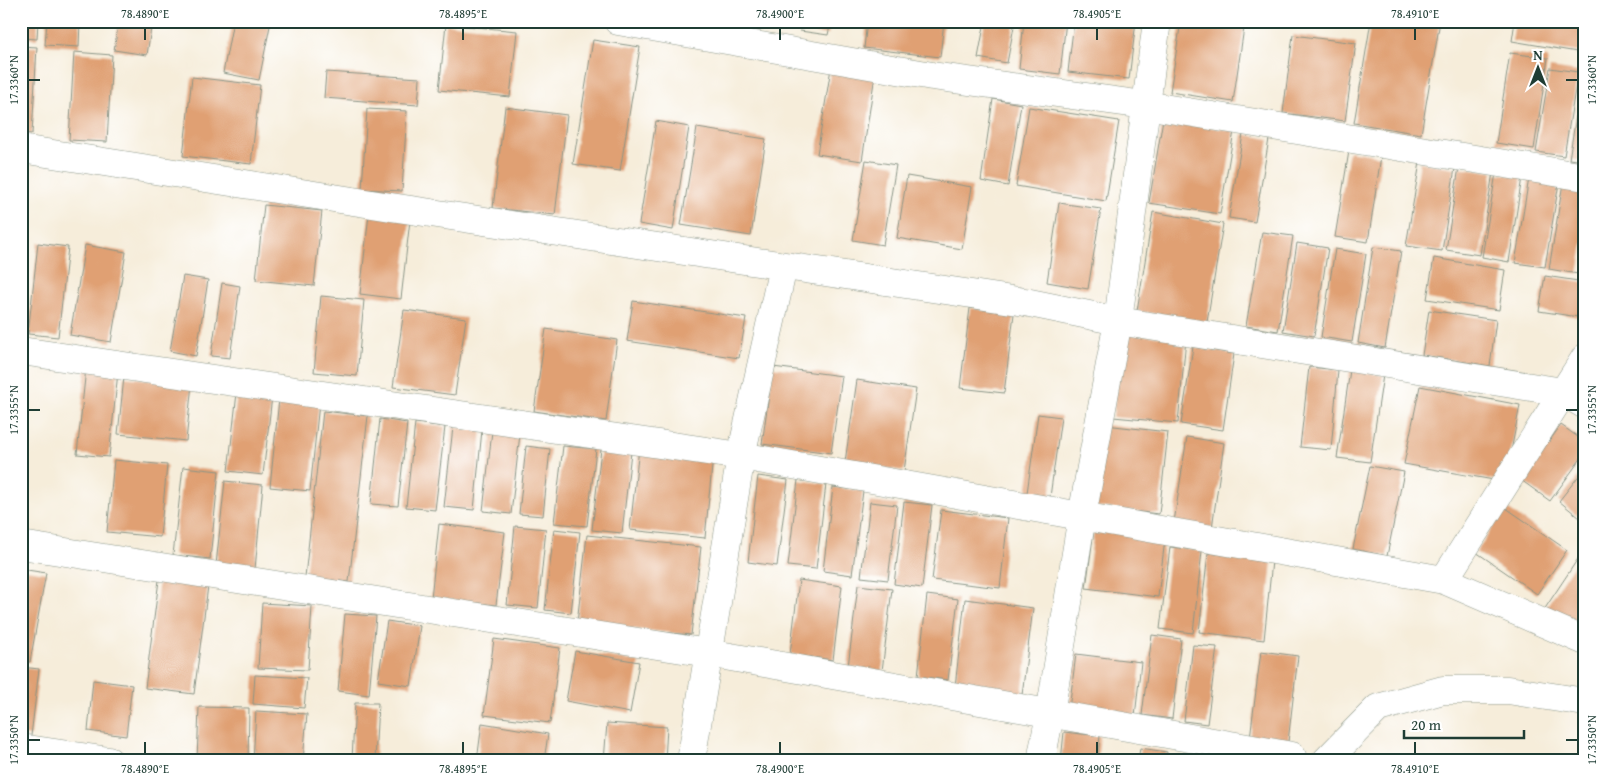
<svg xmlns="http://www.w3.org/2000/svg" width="1606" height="782" font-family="'Gentium Book Plus',serif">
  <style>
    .building { fill: #e0a073 }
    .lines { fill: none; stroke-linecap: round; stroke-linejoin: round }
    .minor-casing { stroke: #8a9587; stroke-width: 29 }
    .minor { stroke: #fff; stroke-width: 28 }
    .ticks { fill: none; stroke: #1f3d34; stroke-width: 2 }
    .neatline { fill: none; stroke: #1f3d34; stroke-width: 2 }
    .ticks-label { font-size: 12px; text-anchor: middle; fill: #1f3d34 }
  </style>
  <rect width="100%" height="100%" fill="#fff"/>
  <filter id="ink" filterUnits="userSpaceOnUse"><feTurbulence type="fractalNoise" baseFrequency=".02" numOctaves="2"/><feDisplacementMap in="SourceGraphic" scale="10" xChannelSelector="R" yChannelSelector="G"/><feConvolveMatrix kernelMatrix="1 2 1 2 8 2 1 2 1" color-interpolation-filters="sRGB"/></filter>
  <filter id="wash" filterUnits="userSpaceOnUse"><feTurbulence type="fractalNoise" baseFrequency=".0096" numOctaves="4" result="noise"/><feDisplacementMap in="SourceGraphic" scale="20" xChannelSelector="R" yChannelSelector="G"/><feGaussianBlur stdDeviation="1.12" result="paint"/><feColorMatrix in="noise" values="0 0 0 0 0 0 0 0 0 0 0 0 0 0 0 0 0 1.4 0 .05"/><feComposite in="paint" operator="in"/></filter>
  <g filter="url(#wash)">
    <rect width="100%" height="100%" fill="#f6edda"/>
    <g id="blocks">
      <g class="building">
        <path d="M21,21H38L37,39L21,38Z"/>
        <path d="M47,21H80L79,47L45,45Z"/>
        <path d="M119,21H152L147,55L114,50Z"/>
        <path d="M233,21H271L259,80L223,73Z"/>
        <path d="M802,21H831L828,35L800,31Z"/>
        <path d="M867,21H944L940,57L864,48Z"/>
        <path d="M985,21H1015L1007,63L978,58Z"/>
        <path d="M1024,21H1066L1060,74L1019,69Z"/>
        <path d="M1074,21H1136L1129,79L1068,72Z"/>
        <path d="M1181,21H1245L1233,102L1170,92Z"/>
        <path d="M1371,21H1440L1421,134L1354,123Z"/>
        <path d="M1515,21H1585L1583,53L1512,41Z"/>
        <path d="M446,24L517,31L510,97L439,90Z"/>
        <path d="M1293,35L1356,43L1345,121L1283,113Z"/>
        <path d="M593,40L640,47L620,171L573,164Z"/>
        <path d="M21,46L37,47L32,134L21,133Z"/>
        <path d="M74,52L112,55L107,142L69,140Z"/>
        <path d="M1510,53L1548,58L1534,149L1496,143Z"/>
        <path d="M831,68L875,75L862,161L817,154Z"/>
        <path d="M1550,68L1578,72L1564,156L1536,152Z"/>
        <path d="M326,72L420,78L418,105L324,98Z"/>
        <path d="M1583,74L1585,75V161L1569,159Z"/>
        <path d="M192,77L260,85L251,164L183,156Z"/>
        <path d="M993,99L1021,104L1008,186L981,181Z"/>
        <path d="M505,107L567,115L555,215L493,208Z"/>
        <path d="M1029,107L1119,121L1106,201L1016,186Z"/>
        <path d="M367,109L407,111L402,191L362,189Z"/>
        <path d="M1163,119L1234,131L1220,214L1149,203Z"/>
        <path d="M656,121L689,127L673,230L639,224Z"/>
        <path d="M697,128L766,139L751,236L681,225Z"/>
        <path d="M1243,134L1269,139L1255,222L1229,218Z"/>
        <path d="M1349,151L1381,156L1368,242L1335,237Z"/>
        <path d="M866,160L896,165L883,245L853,240Z"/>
        <path d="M1420,162L1455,168L1442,251L1406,246Z"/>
        <path d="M1459,167L1493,172L1480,255L1446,250Z"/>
        <path d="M1496,173L1522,177L1509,262L1482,257Z"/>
        <path d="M907,176L972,187L962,249L897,238Z"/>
        <path d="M1529,178L1559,183L1545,267L1515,263Z"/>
        <path d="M1563,183L1585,187V233L1578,274L1549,269Z"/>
        <path d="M1059,203L1101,209L1088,289L1047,282Z"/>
        <path d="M264,205L322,211L314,286L256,280Z"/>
        <path d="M1153,212L1223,224L1207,322L1137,311Z"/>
        <path d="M369,214L410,220L401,299L360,294Z"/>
        <path d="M1262,232L1293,236L1278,331L1246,326Z"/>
        <path d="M38,243L68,247L58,337L28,334Z"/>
        <path d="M1297,243L1328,248L1314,336L1283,331Z"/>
        <path d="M85,245L126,252L111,342L70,335Z"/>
        <path d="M1373,247L1401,251L1385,348L1358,343Z"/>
        <path d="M1335,249L1366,254L1352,342L1321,337Z"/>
        <path d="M1434,258L1505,270L1499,310L1427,299Z"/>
        <path d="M183,276L208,280L196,356L170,351Z"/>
        <path d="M1545,276L1585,282V318L1539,311Z"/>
        <path d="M222,283L240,286L230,358L211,356Z"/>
        <path d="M321,296L364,300L357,376L314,372Z"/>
        <path d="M633,301L746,318L739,358L627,341Z"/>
        <path d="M970,308L1014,314L1004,393L960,388Z"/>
        <path d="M404,310L466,318L455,395L393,387Z"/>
        <path d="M1429,310L1496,320L1490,366L1422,355Z"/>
        <path d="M546,329L617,340L606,421L534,411Z"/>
        <path d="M1121,333L1186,339L1178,423L1113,417Z"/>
        <path d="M1193,347L1234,354L1223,430L1181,424Z"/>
        <path d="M773,367L842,376L831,453L762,444Z"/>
        <path d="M1309,367L1338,370L1331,450L1300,447Z"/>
        <path d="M86,368L118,372L109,457L77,454Z"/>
        <path d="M1350,370L1383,375L1370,462L1337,458Z"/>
        <path d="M124,377L192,384L186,441L118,434Z"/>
        <path d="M857,380L916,389L904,471L845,462Z"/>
        <path d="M1420,386L1520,405L1505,482L1404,464Z"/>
        <path d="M237,393L272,396L263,475L228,471Z"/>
        <path d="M279,399L319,403L310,491L270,487Z"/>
        <path d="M323,411L368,416L349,582L305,577Z"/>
        <path d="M1038,414L1061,417L1050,497L1027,493Z"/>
        <path d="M380,419L407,423L398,506L371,504Z"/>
        <path d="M415,423L445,427L435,510L406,507Z"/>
        <path d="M1105,425L1168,432L1159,514L1096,507Z"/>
        <path d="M1561,425L1585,442V453L1550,501L1521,480Z"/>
        <path d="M453,427L482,430L474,510L444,507Z"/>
        <path d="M492,431L520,434L511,514L483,511Z"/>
        <path d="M1187,437L1224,443L1212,528L1174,522Z"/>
        <path d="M526,446L550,449L543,516L519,514Z"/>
        <path d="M563,446L596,449L587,526L554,523Z"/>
        <path d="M639,448L713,456L705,538L630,530Z"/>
        <path d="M601,449L631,452L622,533L592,530Z"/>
        <path d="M114,460L167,465L160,537L107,532Z"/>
        <path d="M1370,466L1404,472L1387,556L1353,549Z"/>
        <path d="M183,467L219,471L210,559L173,555Z"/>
        <path d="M1585,468V512L1580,518L1559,501Z"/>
        <path d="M758,476L788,480L777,566L748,562Z"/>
        <path d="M798,480L826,484L816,569L788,566Z"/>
        <path d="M225,481L263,485L255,569L216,565Z"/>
        <path d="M833,487L863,491L852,575L823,571Z"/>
        <path d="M870,502L897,505L888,580L861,577Z"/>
        <path d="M904,502L932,505L922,588L894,584Z"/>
        <path d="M1506,508L1567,550L1537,594L1476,552Z"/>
        <path d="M941,510L1008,518L1000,588L932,580Z"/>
        <path d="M439,524L505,532L496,605L431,598Z"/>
        <path d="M515,526L546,529L538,608L507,605Z"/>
        <path d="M554,529L580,532L571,613L545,610Z"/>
        <path d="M1094,530L1165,539L1158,597L1086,588Z"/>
        <path d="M587,535L701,547L691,635L577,623Z"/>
        <path d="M1170,547L1202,551L1193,633L1160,629Z"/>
        <path d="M1585,548V617L1574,633L1542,613Z"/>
        <path d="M1208,553L1272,561L1264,640L1199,632Z"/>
        <path d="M21,569L46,573L30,662L21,661Z"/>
        <path d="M159,580L208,586L194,694L145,688Z"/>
        <path d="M799,580L842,586L833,660L790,654Z"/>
        <path d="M858,585L892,589L882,671L848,667Z"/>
        <path d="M927,595L958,599L948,680L918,676Z"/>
        <path d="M965,599L1033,608L1022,695L955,687Z"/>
        <path d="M262,603L312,606L308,670L258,668Z"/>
        <path d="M345,614L376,616L369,695L338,691Z"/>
        <path d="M387,621L420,626L411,686L378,681Z"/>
        <path d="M1152,635L1181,639L1172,719L1142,715Z"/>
        <path d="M494,639L560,648L550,723L484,715Z"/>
        <path d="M1193,645L1217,647L1207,724L1184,721Z"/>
        <path d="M575,651L639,662L630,713L566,701Z"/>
        <path d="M1261,651L1298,656L1288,742L1250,738Z"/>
        <path d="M1076,654L1141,662L1135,717L1069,709Z"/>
        <path d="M21,667L39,669L31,736L21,735Z"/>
        <path d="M255,675L307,678L304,708L253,704Z"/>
        <path d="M93,680L132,685L126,736L88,731Z"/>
        <path d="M355,703H378L375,761L352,760Z"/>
        <path d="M199,707L249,708L248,761H197Z"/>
        <path d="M256,711L307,714L303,761H253Z"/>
        <path d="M482,723L548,734L544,761H477Z"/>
        <path d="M607,723L667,727L665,761H604Z"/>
        <path d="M1064,732L1100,736L1097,761H1061Z"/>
        <path d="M1140,748L1167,752L1166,761H1138Z"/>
      </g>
    </g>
  </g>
  <g filter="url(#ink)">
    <use href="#blocks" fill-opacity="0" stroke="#8a9587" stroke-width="1"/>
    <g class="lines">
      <defs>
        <g id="minor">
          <path d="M618,21L932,76L1145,105L1585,177"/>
          <path d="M21,149L391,207L1025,302L1118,321L1563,392L1585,405"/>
          <path d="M21,351L741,456L1444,580L1585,641"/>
          <path d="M21,545L708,653L1292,756"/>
          <path d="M1444,580L1585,358"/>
          <path d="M21,748L109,761"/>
          <path d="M691,761L741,456L783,267"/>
          <path d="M1041,761L1050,714L1082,516L1118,321L1157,21"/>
          <path d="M1326,761L1378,708L1443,690H1508L1585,702"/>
        </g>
      </defs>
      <use href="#minor" class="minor-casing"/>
      <use href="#minor" class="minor"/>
    </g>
  </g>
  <path class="ticks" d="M145,28V40M463,28V40M780,28V40M1097,28V40M1415,28V40M28,80H40M1566,80H1578M28,410H40M1566,410H1578M28,740H40M1566,740H1578M145,742V754M463,742V754M780,742V754M1097,742V754M1415,742V754"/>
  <rect width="1606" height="782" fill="none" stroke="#fff" stroke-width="55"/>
  <g transform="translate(1538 68)" stroke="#ffffff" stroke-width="4" paint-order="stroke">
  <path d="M0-4L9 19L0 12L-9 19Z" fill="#1f3d34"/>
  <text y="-8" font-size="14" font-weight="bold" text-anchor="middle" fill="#1f3d34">N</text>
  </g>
  <path d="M1404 730v8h120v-8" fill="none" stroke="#1f3d34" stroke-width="2.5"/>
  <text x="1411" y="730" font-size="15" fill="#1f3d34" stroke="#ffffff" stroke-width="4" paint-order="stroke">20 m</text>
  <rect x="28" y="28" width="1550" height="726" class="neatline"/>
  <g class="ticks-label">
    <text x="145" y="18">78.4890°E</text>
    <text x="463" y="18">78.4895°E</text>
    <text x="780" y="18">78.4900°E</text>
    <text x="1097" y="18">78.4905°E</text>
    <text x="1415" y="18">78.4910°E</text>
    <text transform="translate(14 80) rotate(-90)" y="4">17.3360°N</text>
    <text transform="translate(1592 80) rotate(-90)" y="4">17.3360°N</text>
    <text transform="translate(14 410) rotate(-90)" y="4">17.3355°N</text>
    <text transform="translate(1592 410) rotate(-90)" y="4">17.3355°N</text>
    <text transform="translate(14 740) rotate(-90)" y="4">17.3350°N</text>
    <text transform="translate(1592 740) rotate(-90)" y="4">17.3350°N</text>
    <text x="145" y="773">78.4890°E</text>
    <text x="463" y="773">78.4895°E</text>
    <text x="780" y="773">78.4900°E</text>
    <text x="1097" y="773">78.4905°E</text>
    <text x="1415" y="773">78.4910°E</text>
  </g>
</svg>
